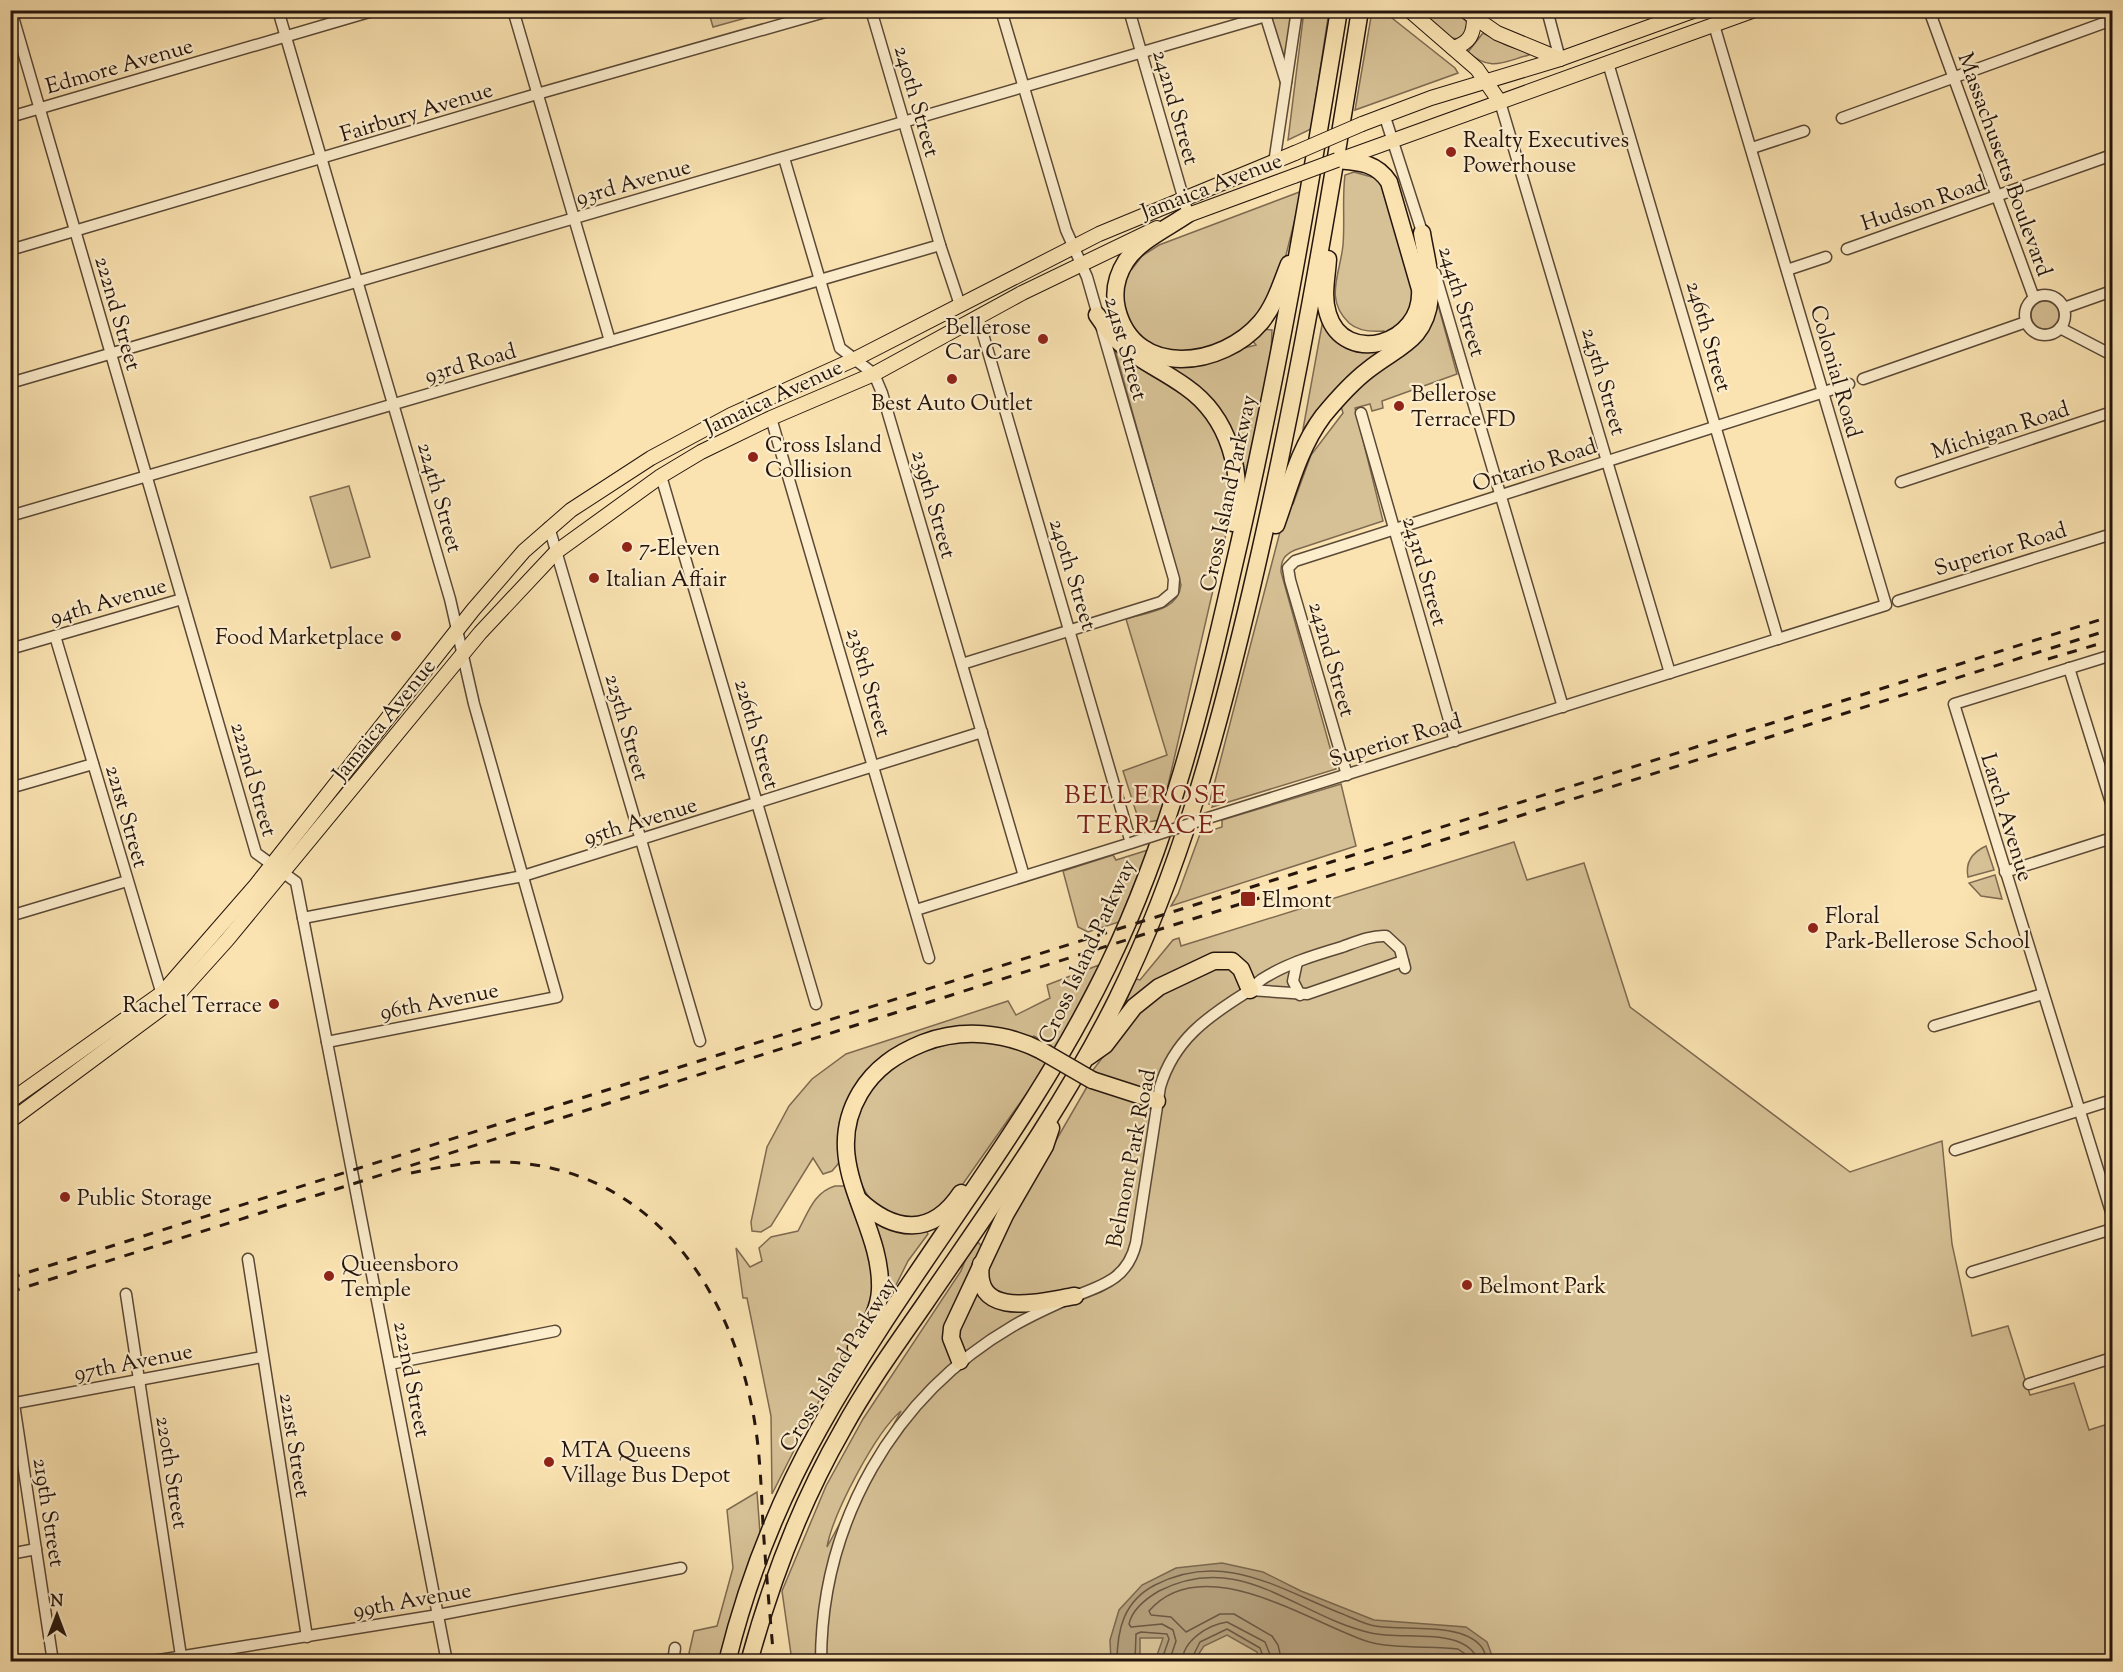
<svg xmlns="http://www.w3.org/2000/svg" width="2123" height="1672" font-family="'Sorts Mill Goudy',serif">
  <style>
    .green { fill: #d6c095; stroke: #7e6a51; stroke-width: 1.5; fill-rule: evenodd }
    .water { fill: #b29d79; stroke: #7a674e; stroke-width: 1.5; fill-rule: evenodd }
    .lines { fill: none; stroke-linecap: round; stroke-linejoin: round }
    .shore { stroke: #6c5943; stroke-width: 1.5 }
    .minor-casing { stroke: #5a4836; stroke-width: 13 }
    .major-casing { stroke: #25150d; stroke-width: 16 }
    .highway-casing { stroke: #25150d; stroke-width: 19 }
    .minor { stroke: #fcedcc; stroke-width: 10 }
    .major { stroke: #fae3b1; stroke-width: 14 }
    .highway { stroke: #fae3b1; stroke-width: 16 }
    .rail { stroke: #25150d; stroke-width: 3; stroke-dasharray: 10 10; stroke-linecap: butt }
    .minor-bridge-casing { stroke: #5a4836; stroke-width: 13; stroke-linecap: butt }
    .major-bridge-casing { stroke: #25150d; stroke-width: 16; stroke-linecap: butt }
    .highway-bridge-casing { stroke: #25150d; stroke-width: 19; stroke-linecap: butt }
    .minor-bridge { stroke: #fcedcc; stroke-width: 10 }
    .major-bridge { stroke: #fae3b1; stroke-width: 14 }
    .highway-bridge { stroke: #fae3b1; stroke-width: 16 }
    .poi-dot { fill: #8f2418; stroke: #fcedcc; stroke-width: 2 }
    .labels { text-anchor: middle; stroke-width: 4.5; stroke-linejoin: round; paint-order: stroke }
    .street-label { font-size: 22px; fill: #25150d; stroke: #fcedcc }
    .poi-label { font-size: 22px; fill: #25150d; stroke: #fcedcc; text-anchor: start }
    .quarter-label { font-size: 26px; letter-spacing: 1.5px; fill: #7a1f14; stroke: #fcedcc }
  </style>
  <rect width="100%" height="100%" fill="#fae3b1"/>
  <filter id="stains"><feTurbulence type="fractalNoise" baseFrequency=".00333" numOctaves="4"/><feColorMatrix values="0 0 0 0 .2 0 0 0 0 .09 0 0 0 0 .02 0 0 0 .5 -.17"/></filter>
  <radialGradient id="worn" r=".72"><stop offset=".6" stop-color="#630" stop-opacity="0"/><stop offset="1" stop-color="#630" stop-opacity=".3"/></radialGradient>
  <g class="green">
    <path d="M708,10H771V11L713,27Z"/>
    <path d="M1268,11H1293L1284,63Z"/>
    <path d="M1304,11H1329L1311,129L1288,140Z"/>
    <path d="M1372,11H1383L1455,68L1458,73L1355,110Z"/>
    <path d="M1419,11C1440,11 1457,7 1470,26L1461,39L1449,38Z"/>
    <path d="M1483,33L1506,45L1529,53V55C1503,62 1490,72 1468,52Z"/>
    <path d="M1354,172L1372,177L1374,173L1386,188L1415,290L1405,321L1386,337L1384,331C1372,332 1358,331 1349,323C1324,299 1340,275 1343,245C1345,221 1342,198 1345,175Z"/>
    <path d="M1302,191L1282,271L1265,312L1238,338L1200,353L1163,352L1132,330L1122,298L1128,267L1132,269L1142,256L1159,245Z"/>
    <path d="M1437,301L1457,374L1382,401L1383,408L1372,411L1370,404L1355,408L1383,521L1295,550C1284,555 1281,560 1281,572L1336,769L1212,807L1213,804H1209L1287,505L1293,504L1311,455L1343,413L1341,406Z"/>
    <circle cx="2045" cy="315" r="14"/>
    <path d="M1324,314L1362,351L1375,352L1377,357L1346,382L1303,429Z"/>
    <path d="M1261,329L1272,330L1271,354L1242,496L1236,444L1148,358L1236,350L1256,345L1252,340Z"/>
    <path d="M1115,350L1131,363L1175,388L1208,416L1230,457L1234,499L1160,820C1150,822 1143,824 1137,815L1123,771L1167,755L1126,619C1148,612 1178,611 1181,585Z"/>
    <path d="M349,486L370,557L331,568L310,497Z"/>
    <path d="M1341,784L1356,846L1171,906L1178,894L1200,834L1222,827V820Z"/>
    <path d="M1514,842L1527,880L1584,863L1630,1007L1850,1172L1942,1141L1952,1244L1972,1336L2008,1326L2030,1395L2074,1383L2089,1430L2111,1423L2112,1427V1661H792L782,1591L826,1486L863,1419L961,1271L966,1258L978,1242L982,1247L1043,1163L1095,1073L1093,1070L1112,1045L1121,1012L1136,979L1140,980L1173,940L1179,938L1181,946ZM901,1411L827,1547C833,1513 876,1432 901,1411Z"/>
    <path d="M1986,846L1994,870L1968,877C1965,862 1973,852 1986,846Z"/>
    <path d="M1148,850L1119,922L1088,932L1078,927L1063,871L1113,855L1116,860Z"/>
    <path d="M1995,875L2002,899L1981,896L1969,883Z"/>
    <path d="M1099,965L1048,1063L953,1198C863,1285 791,1086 938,1047C974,1037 1010,1041 1043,1060L1051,1046L1034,1036L1032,1039L991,1028L876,1065L838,1164L832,1171L823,1174L813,1158L771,1226L761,1232L752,1231L751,1222L767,1147L789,1106L812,1079L846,1054L1008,1001L1016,1015L1050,998L1047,985Z"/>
    <path d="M835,1186H845L848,1190L875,1276L866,1325L824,1391L772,1494L771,1416L747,1298H743L736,1248L750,1267L762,1261L759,1248L771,1237L798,1231C808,1213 814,1192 835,1186Z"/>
    <path d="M871,1220L926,1230L928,1234L908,1261L882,1313Z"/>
    <path d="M757,1492L760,1533L718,1661L687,1662L694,1631L717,1626L733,1568L727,1510Z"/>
  </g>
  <path class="water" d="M1222,1563L1263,1572L1301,1591L1374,1620L1466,1627L1487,1642L1494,1661H1260L1257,1652L1227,1635L1204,1646L1194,1661H1111L1110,1640L1119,1610L1142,1585L1176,1568ZM1140,1638H1163L1155,1661L1140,1658Z"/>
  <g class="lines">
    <g class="shore">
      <path d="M1117,1662C1117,1629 1124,1601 1155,1585C1223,1550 1277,1588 1340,1613C1351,1617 1363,1624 1375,1626C1404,1631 1459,1622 1480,1645C1484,1649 1486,1656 1487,1662"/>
      <path d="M1135,1662L1136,1634L1141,1632L1167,1634L1169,1639L1161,1662"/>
      <path d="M1169,1662L1176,1641L1173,1630L1162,1624L1131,1627L1129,1624C1132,1610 1147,1598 1159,1591C1241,1549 1296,1616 1371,1633C1403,1641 1466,1625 1479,1662"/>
      <path d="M1182,1662C1183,1640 1208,1625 1227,1622L1265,1642L1273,1662"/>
      <path d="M1190,1662L1200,1642L1227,1629L1260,1648L1265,1662"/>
      <path d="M1282,1662L1278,1645L1272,1636L1234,1614H1220L1186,1632L1171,1617L1151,1615L1149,1611C1202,1549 1307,1621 1366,1641C1389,1649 1432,1646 1458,1649L1468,1656L1470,1662"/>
    </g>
    <defs>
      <g id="minor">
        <path d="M11,10L256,853L296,882L447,1662"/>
        <path d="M278,10L450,599L474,704L557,997L327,1042"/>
        <path d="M513,10L610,341"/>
        <path d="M871,10L940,245L960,305"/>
        <path d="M1129,10L1188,214"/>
        <path d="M1547,10L1560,59"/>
        <path d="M1929,10L2034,298"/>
        <path d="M1264,11L1286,82"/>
        <path d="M1608,63L1778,639"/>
        <path d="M1500,102L1670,673"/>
        <path d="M1384,114L1424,238"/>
        <path d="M10,117L376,10"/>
        <path d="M1842,118L2112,20"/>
        <path d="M1752,148L1804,131"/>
        <path d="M784,158L840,348L874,374L882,393L1024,876"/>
        <path d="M1274,163L1297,10"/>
        <path d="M1847,249L2112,155"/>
        <path d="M10,250L537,94L832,10"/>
        <path d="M1787,270L1826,257"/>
        <path d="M1435,273L1563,707"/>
        <circle cx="2045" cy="315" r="20"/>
        <path d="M2064,308L2112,291"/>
        <path d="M2060,328L2112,355"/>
        <path d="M1863,379L2026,322"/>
        <path d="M10,383L1266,16"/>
        <path d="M1361,413L1455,741"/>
        <path d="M771,418L929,958"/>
        <path d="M661,476L816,1004"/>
        <path d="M1901,482L2112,412"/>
        <path d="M10,516L940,245"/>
        <path d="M549,527L700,1041"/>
        <path d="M1898,601L2112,534"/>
        <path d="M55,636L163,998"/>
        <path d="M10,649L182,599"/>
        <path d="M2112,655L1954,704L2112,1215"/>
        <path d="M962,664L1161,602L1173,592L1174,579L1087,277L1066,230L1001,10"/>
        <path d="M2069,668L2112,806"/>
        <path d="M1347,775L1290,580L1288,568L1295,561L1849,384"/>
        <path d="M10,788L93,764"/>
        <path d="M1208,818L1886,605L1714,25"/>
        <path d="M2005,872L2112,838"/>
        <path d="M916,910L1131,843L978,317"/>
        <path d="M10,916L127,881"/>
        <path d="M303,918L523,876L982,732"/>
        <path d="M1297,962L1293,981L1300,995"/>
        <path d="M1250,990L1307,994L1403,961"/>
        <path d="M1934,1026L2043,994"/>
        <path d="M1955,1150L2112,1100"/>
        <path d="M248,1259L307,1637"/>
        <path d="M1972,1272L2112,1229"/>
        <path d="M126,1294L181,1656"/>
        <path d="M390,1364L555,1331"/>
        <path d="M2029,1384L2112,1358"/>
        <path d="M10,1404L262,1357"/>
        <path d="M14,1404L53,1662"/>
        <path d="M10,1554L36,1549"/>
        <path d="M147,1662L438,1615L681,1568"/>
        <path d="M673,1662L675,1648"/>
        <path d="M821,1662C821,1523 893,1396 1013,1326C1032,1315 1054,1305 1075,1296C1104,1285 1128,1278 1136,1243L1160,1087C1174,1040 1207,1017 1247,992C1252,988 1256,984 1261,980C1285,964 1315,955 1342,947C1356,942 1372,935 1386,936L1400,949L1405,968"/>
      </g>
      <g id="major">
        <path d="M1409,10L1477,69L1500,102"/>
        <path d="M1464,10L1497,33L1560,59"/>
        <path d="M1453,48C1470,43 1474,34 1474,17"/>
        <path d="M1362,124L1431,98L1560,59L1696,10"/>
        <path d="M1339,160L1755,10"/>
        <path d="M1180,218L1294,176"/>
        <path d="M10,1101L162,993L256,885L473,610L524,551L571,510L651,458L731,415L855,359L1099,234L1295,153"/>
        <path d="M10,1121L173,1000L227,940L480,633L556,552L661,476L701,452L771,418L874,374L1022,293L1157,228"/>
      </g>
      <g id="highway">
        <path d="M1188,214C1168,228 1140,240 1126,261C1117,275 1113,292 1117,309C1135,380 1223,367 1261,322C1275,305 1281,284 1289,264"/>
        <path d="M1328,259C1327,277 1322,296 1328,314C1344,367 1424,345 1420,289L1389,182C1376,162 1358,162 1337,160"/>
        <path d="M1097,315C1125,358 1148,360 1186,387C1229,417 1245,473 1233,523"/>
        <path d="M1276,525C1289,489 1299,448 1323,416C1337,399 1351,383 1368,370C1398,346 1426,341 1430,297C1432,276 1425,253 1422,233"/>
        <path d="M1088,1057L1105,1045L1134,1007L1159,987L1214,961H1232L1241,969L1250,990"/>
        <path d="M1092,1080L1157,1101"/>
        <path d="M858,1199C894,1233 932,1237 961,1193"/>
        <path d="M981,1264C973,1321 1042,1301 1075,1296"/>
        <path d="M856,1348C866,1330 879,1312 880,1290C883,1221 818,1164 860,1093C875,1068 896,1054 923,1043C962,1028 1005,1032 1042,1051"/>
        <path d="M960,1361L951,1338L952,1328L1005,1215L1045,1146L1051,1128"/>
        <path d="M727,1662C747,1581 778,1502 819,1429C908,1269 1028,1132 1108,966C1168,842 1202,708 1232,574C1276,387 1308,199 1339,10"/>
        <path d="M749,1662C771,1581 801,1502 843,1429C867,1385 897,1344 926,1302C993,1204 1064,1106 1117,999C1181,869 1218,731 1251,591C1296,399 1329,205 1360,10"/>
      </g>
    </defs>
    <use href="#minor" class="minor-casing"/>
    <use href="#major" class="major-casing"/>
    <use href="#highway" class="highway-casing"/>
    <use href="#minor" class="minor"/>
    <use href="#major" class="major"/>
    <use href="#highway" class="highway"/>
    <g class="rail">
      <path d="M2048,659L2112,640"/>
      <path d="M411,1173C441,1167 471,1161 501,1162C641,1165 724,1275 751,1403C760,1443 761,1485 763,1525C766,1571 770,1616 774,1662"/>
      <path d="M10,1278L2112,616"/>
      <path d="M10,1292L2112,629"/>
    </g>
    <defs>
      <path id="minor-bridge" d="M1131,843L1208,818"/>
      <g id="major-bridge">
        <path d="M1295,153L1362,124"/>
        <path d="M1294,176L1337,160"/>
      </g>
      <path id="highway-bridge" d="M1042,1051L1092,1080"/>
    </defs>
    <use href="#minor-bridge" class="minor-bridge-casing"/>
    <use href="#major-bridge" class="major-bridge-casing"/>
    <use href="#highway-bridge" class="highway-bridge-casing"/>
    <use href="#minor-bridge" class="minor-bridge"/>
    <use href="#major-bridge" class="major-bridge"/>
    <use href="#highway-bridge" class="highway-bridge"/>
  </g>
  <g class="poi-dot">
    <circle cx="1451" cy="152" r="6"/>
    <circle cx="1043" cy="339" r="6"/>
    <circle cx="952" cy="379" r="6"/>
    <circle cx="1399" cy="406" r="6"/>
    <circle cx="753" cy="457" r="6"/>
    <circle cx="627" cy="547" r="6"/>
    <circle cx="594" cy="578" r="6"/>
    <circle cx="396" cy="636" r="6"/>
    <rect x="1240" y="891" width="16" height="16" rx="3"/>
    <circle cx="1813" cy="928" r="6"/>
    <circle cx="274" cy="1004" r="6"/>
    <circle cx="65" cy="1197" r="6"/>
    <circle cx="329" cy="1276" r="6"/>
    <circle cx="1467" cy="1285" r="6"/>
    <circle cx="549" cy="1462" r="6"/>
  </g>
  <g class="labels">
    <g class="street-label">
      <text transform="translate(119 65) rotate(-16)" y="8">Edmore Avenue</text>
      <text transform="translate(918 101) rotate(74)" y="8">240th Street</text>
      <text transform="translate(1177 107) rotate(74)" y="8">242nd Street</text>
      <text transform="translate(416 111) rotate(-17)" y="8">Fairbury Avenue</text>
      <text transform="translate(2006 164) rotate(70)" y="8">Massachusetts Boulevard</text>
      <text transform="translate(633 181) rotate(-16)" y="8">93rd Avenue</text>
      <text transform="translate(1211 185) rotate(-21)" y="8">Jamaica Avenue</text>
      <text transform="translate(1923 202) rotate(-19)" y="8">Hudson Road</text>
      <text transform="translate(1463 301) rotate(73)" y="8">244th Street</text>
      <text transform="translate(119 313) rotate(74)" y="8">222nd Street</text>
      <text transform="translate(1710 336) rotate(74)" y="8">246th Street</text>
      <text transform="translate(1127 348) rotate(74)" y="8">241st Street</text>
      <text transform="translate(470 362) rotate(-16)" y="8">93rd Road</text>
      <text transform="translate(1837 371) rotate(74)" y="8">Colonial Road</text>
      <text transform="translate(1605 381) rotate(74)" y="8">245th Street</text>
      <text transform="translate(773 396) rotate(-25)" y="8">Jamaica Avenue</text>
      <text transform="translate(2000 429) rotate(-18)" y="8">Michigan Road</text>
      <text transform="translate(1534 464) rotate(-18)" y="8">Ontario Road</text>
      <text transform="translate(1227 493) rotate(-78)" y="8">Cross Island Parkway</text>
      <text transform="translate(441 497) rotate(74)" y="8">224th Street</text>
      <text transform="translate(935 504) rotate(74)" y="8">239th Street</text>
      <text transform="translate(2000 548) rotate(-17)" y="8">Superior Road</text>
      <text transform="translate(1426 571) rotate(74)" y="8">243rd Street</text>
      <text transform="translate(1074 574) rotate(73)" y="8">240th Street</text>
      <text transform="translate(108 600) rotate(-16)" y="8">94th Avenue</text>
      <text transform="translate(1333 659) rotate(74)" y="8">242nd Street</text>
      <text transform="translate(870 682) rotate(74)" y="8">238th Street</text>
      <text transform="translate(383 719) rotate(-51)" y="8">Jamaica Avenue</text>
      <text transform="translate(628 727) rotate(74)" y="8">225th Street</text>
      <text transform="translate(758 734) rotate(74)" y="8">226th Street</text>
      <text transform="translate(1395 739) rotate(-17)" y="8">Superior Road</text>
      <text transform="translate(255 779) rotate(74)" y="8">222nd Street</text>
      <text transform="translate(128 816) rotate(74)" y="8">221st Street</text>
      <text transform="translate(2008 817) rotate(73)" y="8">Larch Avenue</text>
      <text transform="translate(640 820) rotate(-17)" y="8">95th Avenue</text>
      <text transform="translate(1086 951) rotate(-65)" y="8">Cross Island Parkway</text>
      <text transform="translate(439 1000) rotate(-11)" y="8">96th Avenue</text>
      <text transform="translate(1130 1158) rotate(-79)" y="8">Belmont Park Road</text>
      <text transform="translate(133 1361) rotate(-11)" y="8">97th Avenue</text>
      <text transform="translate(837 1364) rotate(-58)" y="8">Cross Island Parkway</text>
      <text transform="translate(413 1379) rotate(79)" y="8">222nd Street</text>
      <text transform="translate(296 1445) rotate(81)" y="8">221st Street</text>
      <text transform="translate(173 1472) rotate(81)" y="8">220th Street</text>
      <text transform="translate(50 1512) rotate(81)" y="8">219th Street</text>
      <text transform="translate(412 1599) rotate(-10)" y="8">99th Avenue</text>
    </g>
    <g class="poi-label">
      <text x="1463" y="147">Realty Executives<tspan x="1463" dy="25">Powerhouse</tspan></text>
      <text x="1031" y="334" text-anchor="end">Bellerose<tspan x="1031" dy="25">Car Care</tspan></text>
      <text x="1411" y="401">Bellerose<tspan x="1411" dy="25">Terrace FD</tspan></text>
      <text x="952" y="410" text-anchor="middle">Best Auto Outlet</text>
      <text x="765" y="452">Cross Island<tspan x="765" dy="25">Collision</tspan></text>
      <text x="639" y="555">7-Eleven</text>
      <text x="606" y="586">Italian Affair</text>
      <text x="384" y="644" text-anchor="end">Food Marketplace</text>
      <text x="1262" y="907">Elmont</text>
      <text x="1825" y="923">Floral<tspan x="1825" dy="25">Park-Bellerose School</tspan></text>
      <text x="262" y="1012" text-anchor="end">Rachel Terrace</text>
      <text x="77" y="1205">Public Storage</text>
      <text x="341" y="1271">Queensboro<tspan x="341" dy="25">Temple</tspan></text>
      <text x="1479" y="1293">Belmont Park</text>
      <text x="561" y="1457">MTA Queens<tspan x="561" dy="25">Village Bus Depot</tspan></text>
    </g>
    <g class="quarter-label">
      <text x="1146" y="803">BELLEROSE<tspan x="1146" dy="30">TERRACE</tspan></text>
    </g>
  </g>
  <rect width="2123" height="1672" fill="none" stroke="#fae3b1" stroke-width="36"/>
  <rect x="12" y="12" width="2099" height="1648" fill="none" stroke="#25150d" stroke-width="3"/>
  <rect x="18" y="18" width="2087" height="1636" fill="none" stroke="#25150d" stroke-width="1.5"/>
  <g transform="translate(57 1615)" stroke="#fcedcc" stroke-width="4.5" paint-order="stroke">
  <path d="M0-4.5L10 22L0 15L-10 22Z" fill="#25150d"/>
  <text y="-9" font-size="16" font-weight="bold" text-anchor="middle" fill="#25150d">N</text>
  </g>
  <rect width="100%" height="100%" filter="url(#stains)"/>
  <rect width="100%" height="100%" fill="url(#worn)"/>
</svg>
